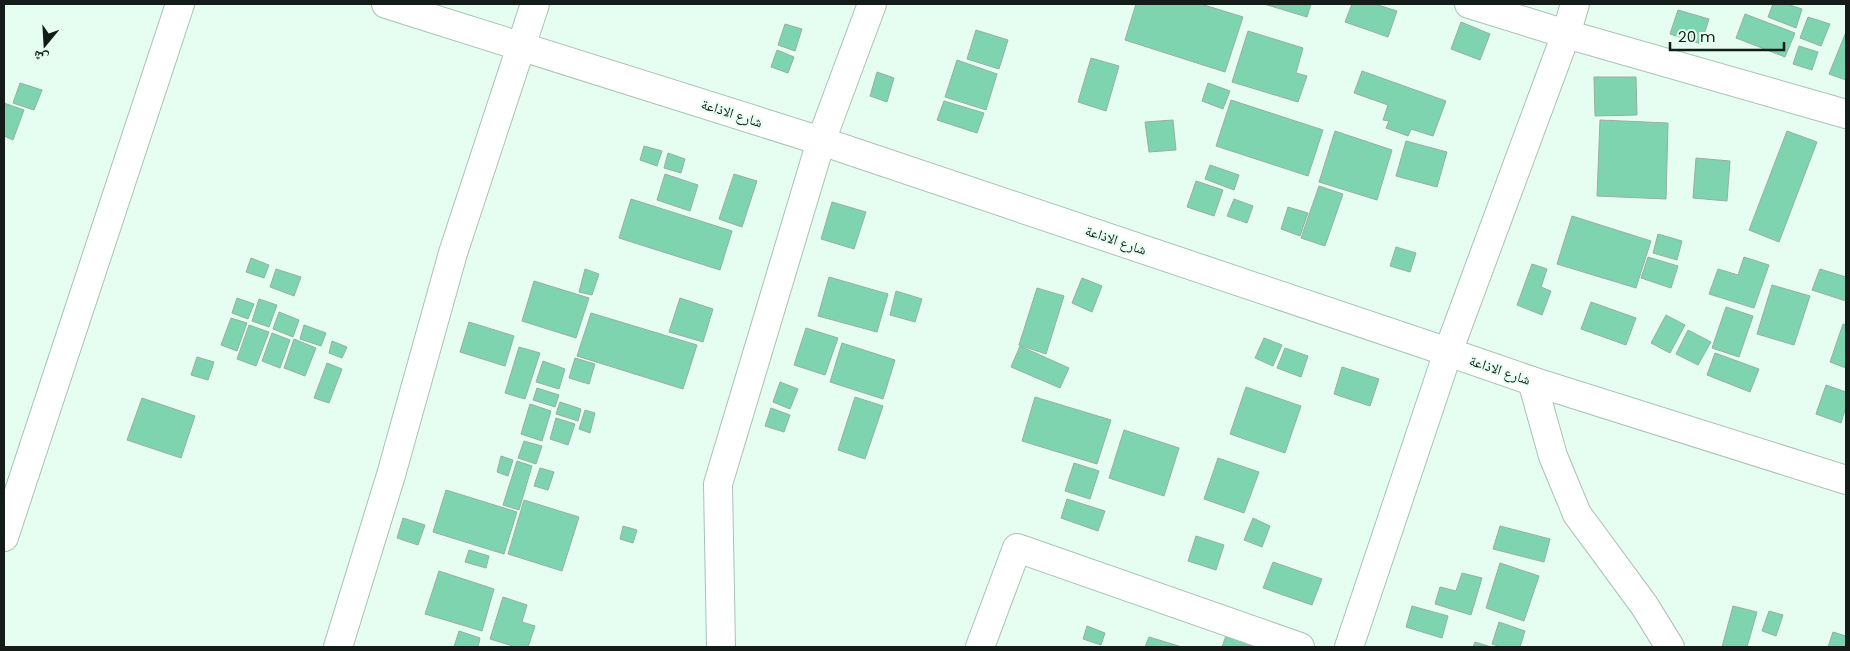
<svg xmlns="http://www.w3.org/2000/svg" width="1850" height="651" font-family="Poppins,'Noto Naskh Arabic',sans-serif">
  <style>
    .building { fill: #7ed4ae; stroke: #98afa4 }
    .lines { fill: none; stroke-linecap: round; stroke-linejoin: round }
    .street-casing { stroke: #aac2b6; stroke-width: 30 }
    .street { stroke: #fff; stroke-width: 28 }
    .labels { text-anchor: middle; stroke-width: 4; stroke-linejoin: round; paint-order: stroke }
    .street-label { font-size: 14px; fill: #131c18; stroke: #e5fef1 }
  </style>
  <rect width="100%" height="100%" fill="#e5fef1"/>
  <g class="building">
    <path d="M1136,4H1201L1243,17L1225,72L1125,40Z"/>
    <path d="M1264,4H1311L1307,17Z"/>
    <path d="M1352,4H1375L1397,11L1388,37L1345,22Z"/>
    <path d="M1773,4H1787L1802,9L1796,28L1768,17Z"/>
    <path d="M1678,10L1709,19L1701,44L1670,34Z"/>
    <path d="M1745,14L1795,33L1785,57L1736,38Z"/>
    <path d="M1808,17L1830,24L1821,46L1800,38Z"/>
    <path d="M1461,22L1490,34L1480,60L1451,49Z"/>
    <path d="M785,24L802,29L795,51L778,45Z"/>
    <path d="M976,30L1008,40L999,69L967,59Z"/>
    <path d="M1248,31L1303,48L1296,73L1307,76L1298,102L1232,82Z"/>
    <path d="M1846,32V80L1829,74Z"/>
    <path d="M1799,46L1818,52L1812,70L1793,64Z"/>
    <path d="M777,50L794,57L788,73L771,67Z"/>
    <path d="M1091,58L1119,66L1106,111L1078,102Z"/>
    <path d="M957,60L997,74L986,110L945,97Z"/>
    <path d="M1362,71L1446,101L1433,136L1411,129L1408,136L1386,128L1389,121L1383,120L1388,105L1354,93Z"/>
    <path d="M877,72L894,78L887,102L870,96Z"/>
    <path d="M1594,77H1636L1637,115L1595,116Z"/>
    <path d="M20,83L42,90L34,110L13,103Z"/>
    <path d="M1208,83L1230,91L1223,109L1202,101Z"/>
    <path d="M1231,100L1323,130L1308,176L1216,146Z"/>
    <path d="M944,101L984,113L977,133L937,120Z"/>
    <path d="M4,103L24,110L13,140L4,136Z"/>
    <path d="M1173,120L1176,150L1149,152L1145,122Z"/>
    <path d="M1600,120L1668,123L1666,199L1597,196Z"/>
    <path d="M1335,131L1392,150L1377,200L1319,182Z"/>
    <path d="M1787,131L1817,142L1779,242L1749,230Z"/>
    <path d="M1406,141L1447,152L1437,187L1396,176Z"/>
    <path d="M644,146L662,151L657,166L640,160Z"/>
    <path d="M668,153L685,159L681,173L664,168Z"/>
    <path d="M1696,158L1730,161L1727,201L1693,198Z"/>
    <path d="M1210,165L1239,175L1234,190L1205,179Z"/>
    <path d="M665,174L698,185L690,211L657,200Z"/>
    <path d="M734,174L757,181L742,227L719,219Z"/>
    <path d="M1196,181L1223,190L1214,216L1187,207Z"/>
    <path d="M1319,186L1343,194L1325,246L1301,238Z"/>
    <path d="M631,199L732,231L720,270L619,238Z"/>
    <path d="M1234,199L1253,206L1247,223L1227,216Z"/>
    <path d="M832,202L866,212L854,249L821,239Z"/>
    <path d="M1288,207L1308,213L1300,236L1281,229Z"/>
    <path d="M1572,216L1651,241L1636,288L1557,264Z"/>
    <path d="M1658,234L1682,241L1677,260L1653,253Z"/>
    <path d="M1396,247L1416,253L1410,272L1390,266Z"/>
    <path d="M1648,257L1678,266L1671,288L1641,278Z"/>
    <path d="M1744,257L1769,265L1754,308L1709,294L1718,269L1738,275Z"/>
    <path d="M251,258L269,265L264,278L246,272Z"/>
    <path d="M1532,264L1547,269L1541,287L1551,291L1542,315L1517,305Z"/>
    <path d="M276,269L301,277L294,296L270,287Z"/>
    <path d="M585,269L599,274L592,295L579,292Z"/>
    <path d="M1820,269L1846,277V301L1812,290Z"/>
    <path d="M829,277L888,294L877,332L818,316Z"/>
    <path d="M1082,278L1102,286L1092,312L1072,303Z"/>
    <path d="M534,281L589,298L576,338L522,321Z"/>
    <path d="M1772,285L1810,296L1794,345L1757,334Z"/>
    <path d="M1037,288L1064,296L1046,354L1019,345Z"/>
    <path d="M896,291L922,299L915,322L890,315Z"/>
    <path d="M237,298L254,304L248,319L232,313Z"/>
    <path d="M680,298L713,309L703,342L669,332Z"/>
    <path d="M259,299L277,305L269,327L252,321Z"/>
    <path d="M1591,302L1636,318L1626,345L1581,329Z"/>
    <path d="M1726,307L1753,316L1739,357L1712,348Z"/>
    <path d="M279,312L299,320L293,337L273,329Z"/>
    <path d="M591,313L697,345L683,389L577,356Z"/>
    <path d="M1666,315L1685,325L1670,353L1651,343Z"/>
    <path d="M231,318L247,323L237,351L221,345Z"/>
    <path d="M469,322L514,336L505,366L460,352Z"/>
    <path d="M1843,324L1846,325V368L1830,362Z"/>
    <path d="M249,325L269,332L256,366L237,359Z"/>
    <path d="M304,325L326,333L321,346L300,339Z"/>
    <path d="M806,328L838,338L825,375L794,365Z"/>
    <path d="M1688,330L1711,342L1698,365L1676,354Z"/>
    <path d="M272,333L290,340L280,368L262,361Z"/>
    <path d="M1264,338L1282,345L1273,366L1255,358Z"/>
    <path d="M294,339L316,348L305,376L284,368Z"/>
    <path d="M332,341L347,347L342,358L329,353Z"/>
    <path d="M842,343L895,360L883,399L830,382Z"/>
    <path d="M1020,346L1069,368L1060,388L1011,367Z"/>
    <path d="M519,347L540,353L525,399L505,393Z"/>
    <path d="M1285,348L1308,356L1301,377L1277,368Z"/>
    <path d="M1715,353L1759,369L1750,392L1707,375Z"/>
    <path d="M197,357L214,362L208,380L191,375Z"/>
    <path d="M575,358L595,364L589,384L569,378Z"/>
    <path d="M543,361L565,369L559,389L536,382Z"/>
    <path d="M327,363L342,369L329,403L314,398Z"/>
    <path d="M1342,367L1379,379L1370,406L1334,394Z"/>
    <path d="M780,382L798,389L790,409L773,402Z"/>
    <path d="M1826,385L1846,392V407L1841,423L1816,414Z"/>
    <path d="M1246,387L1301,406L1285,453L1230,434Z"/>
    <path d="M537,388L559,395L555,407L533,400Z"/>
    <path d="M855,397L883,406L865,459L838,450Z"/>
    <path d="M1035,397L1111,420L1097,464L1022,441Z"/>
    <path d="M142,398L195,416L181,458L127,440Z"/>
    <path d="M560,402L581,409L578,421L556,414Z"/>
    <path d="M530,404L551,411L542,441L521,434Z"/>
    <path d="M771,408L790,415L784,432L765,426Z"/>
    <path d="M585,410L595,413L590,433L579,429Z"/>
    <path d="M556,418L575,424L568,445L550,439Z"/>
    <path d="M1124,430L1179,448L1164,496L1109,478Z"/>
    <path d="M524,441L542,446L536,464L518,458Z"/>
    <path d="M501,456L513,460L508,476L497,472Z"/>
    <path d="M1218,458L1259,472L1244,513L1204,499Z"/>
    <path d="M517,461L532,466L519,510L503,505Z"/>
    <path d="M1074,463L1099,471L1090,499L1065,491Z"/>
    <path d="M540,468L554,472L548,490L534,486Z"/>
    <path d="M446,490L517,512L504,554L433,532Z"/>
    <path d="M1067,499L1105,511L1098,531L1061,518Z"/>
    <path d="M524,500L579,517L562,571L508,554Z"/>
    <path d="M403,518L425,525L418,545L397,538Z"/>
    <path d="M1253,518L1270,526L1262,547L1244,540Z"/>
    <path d="M623,526L637,530L633,543L620,539Z"/>
    <path d="M1500,526L1550,539L1544,562L1493,549Z"/>
    <path d="M1196,536L1224,545L1216,570L1188,561Z"/>
    <path d="M469,550L489,556L486,568L465,562Z"/>
    <path d="M1273,562L1322,579L1312,605L1263,588Z"/>
    <path d="M1500,563L1539,576L1524,621L1486,608Z"/>
    <path d="M439,571L494,589L482,631L425,614Z"/>
    <path d="M1462,573L1482,578L1471,615L1435,604L1440,587L1456,591Z"/>
    <path d="M503,597L527,605L522,622L535,626L528,647H516L490,639Z"/>
    <path d="M1412,606L1448,616L1442,638L1406,627Z"/>
    <path d="M1733,606L1757,612L1747,647H1722Z"/>
    <path d="M1769,611L1783,615L1776,636L1762,631Z"/>
    <path d="M1499,622L1525,631L1520,647H1501L1492,644Z"/>
    <path d="M1087,626L1105,633L1101,645L1083,639Z"/>
    <path d="M1228,630L1255,641L1253,647H1222Z"/>
    <path d="M459,631L480,638L478,647H454Z"/>
    <path d="M1833,632L1846,636V647H1828Z"/>
    <path d="M1149,637L1182,647H1145Z"/>
    <path d="M1475,642L1491,647H1473Z"/>
  </g>
  <g class="lines">
    <defs>
      <g id="street">
        <path d="M386,4L821,141L1448,352L1532,381L1846,480"/>
        <path d="M1469,4L1566,34L1846,114"/>
        <path d="M1532,381L1553,456L1577,514L1644,605L1670,647"/>
        <path d="M4,537L180,4"/>
        <path d="M338,647L391,475L453,253L535,4"/>
        <path d="M721,647L718,484L821,141L872,4"/>
        <path d="M980,647L1017,548L1300,647"/>
        <path d="M1349,647L1448,352L1566,34L1575,4"/>
      </g>
    </defs>
    <use href="#street" class="street-casing"/>
    <use href="#street" class="street"/>
  </g>
  <g class="labels">
    <g class="street-label">
      <text transform="translate(732 113) rotate(18)" y="5">شارع الاذاعة</text>
      <text transform="translate(1116 240) rotate(19)" y="5">شارع الاذاعة</text>
      <text transform="translate(1500 370) rotate(19)" y="5">شارع الاذاعة</text>
    </g>
  </g>
  <rect width="1850" height="651" fill="none" stroke="#131c18" stroke-width="10"/>
  <g transform="translate(45 45) rotate(198)" stroke="#e5fef1" stroke-width="4" paint-order="stroke">
  <path d="M0-4L9 19L0 12L-9 19Z" fill="#131c18"/>
  <text y="-8" font-size="14" font-weight="bold" text-anchor="middle" fill="#131c18">ش</text>
  </g>
  <path d="M1670 42v8h114v-8" fill="none" stroke="#131c18" stroke-width="2.5"/>
  <text x="1678" y="42" font-size="15" fill="#131c18" stroke="#e5fef1" stroke-width="4" paint-order="stroke">20 m</text>
</svg>
